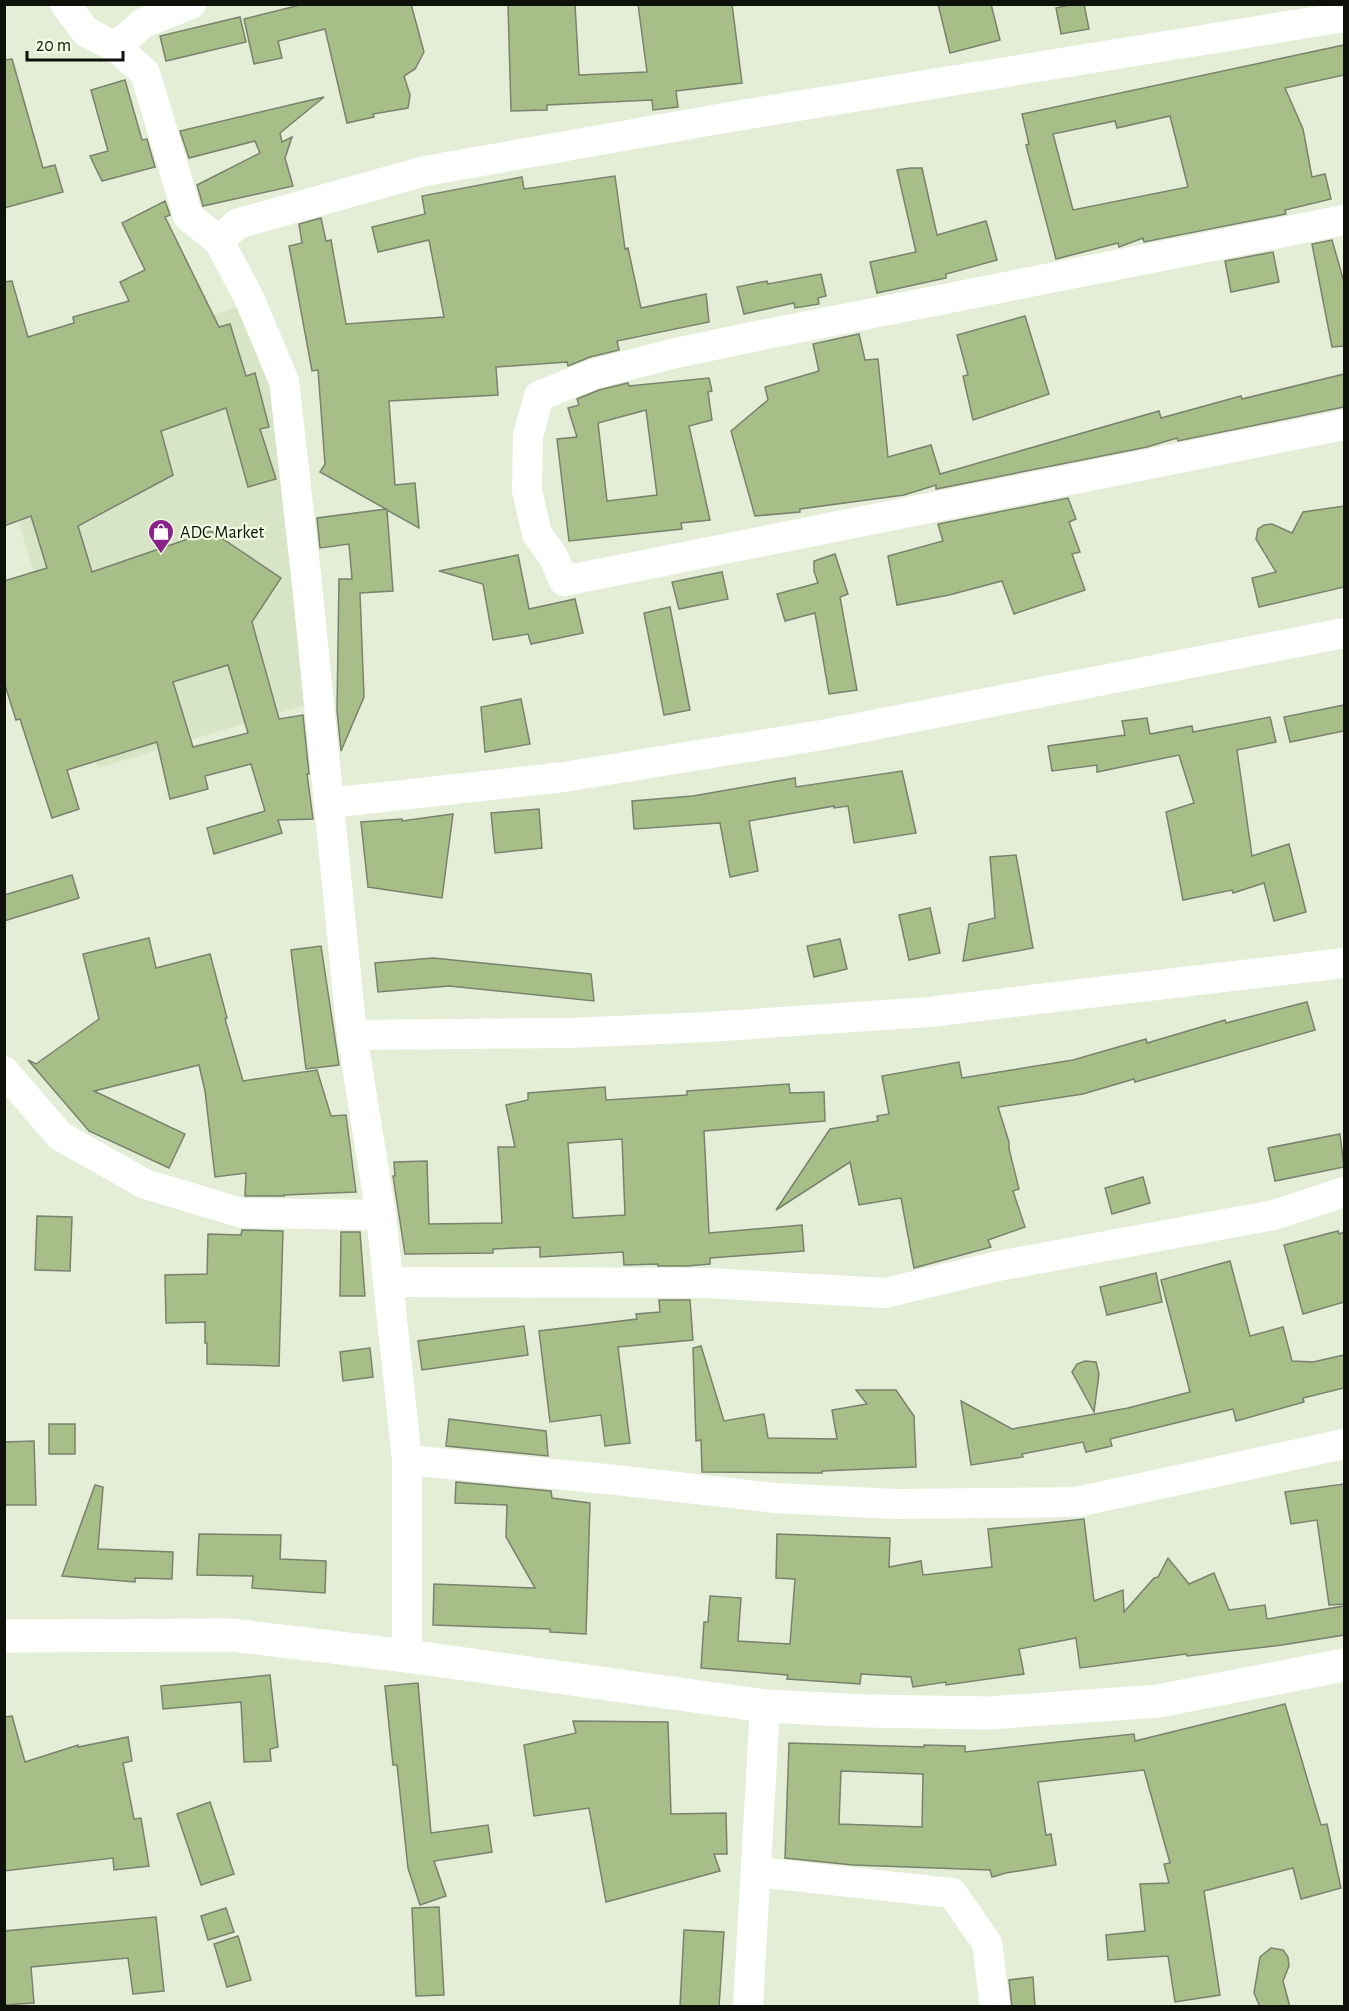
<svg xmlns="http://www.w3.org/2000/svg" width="1349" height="2011" font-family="'Alegreya Sans',sans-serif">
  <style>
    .built { fill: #d7e4c5 }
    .building { fill: #a8be89; stroke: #78826c; stroke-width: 1.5; fill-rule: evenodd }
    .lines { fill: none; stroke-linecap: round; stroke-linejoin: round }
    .minor { stroke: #fff; stroke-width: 30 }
    .tertiary { stroke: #fff; stroke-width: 33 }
    .labels { text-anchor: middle; stroke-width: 4.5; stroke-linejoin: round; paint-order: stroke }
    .poi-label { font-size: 18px; fill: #0d1109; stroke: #f1fce3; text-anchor: start }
  </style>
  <rect width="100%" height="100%" fill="#e4eed6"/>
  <path class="built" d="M242,306L278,388L312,703L98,768L62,668L18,519L4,378Z"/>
  <g class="building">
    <path d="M304,4H411L424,52L415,69L404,76L410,95L408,108L373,114L374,117L347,123L325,29L278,41L282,58L254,64L244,19Z"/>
    <path d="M508,4H575L579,75L647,72L638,4H732L742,83L676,91L678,107L653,110L652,100L547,105V110L511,111Z"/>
    <path d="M938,4H991L1000,40L950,53Z"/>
    <path d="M1074,4H1084L1089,29L1061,34L1056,8Z"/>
    <path d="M240,17L246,42L166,61L160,36Z"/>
    <path d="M1344,45V75L1285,88L1303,129L1312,177L1325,174L1331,199L1285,210L1286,214L1144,242L1143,238L1119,247L1118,243L1056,259L1026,145L1029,144L1022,114ZM1170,116L1188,187L1073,210L1053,134L1115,121L1117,128Z"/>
    <path d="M12,59L43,168L55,165L63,192L4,208V60Z"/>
    <path d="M125,80L142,140L147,139L155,167L102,181L90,156L108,151L91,90Z"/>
    <path d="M324,97L280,133L282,142L292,137L285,158L293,186L203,206L197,185L260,153L255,141L189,158L180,131Z"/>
    <path d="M911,168H922L937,235L986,221L997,260L946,274V278L877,293L870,262L916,252L897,170Z"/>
    <path d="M615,176L625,249L628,248L641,308L706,294L709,322L617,341L619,350L590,357L568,366L567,362L496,367L498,395L389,401L395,485L415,483L419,528L387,510L393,591L360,593L364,697L341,751L337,710L339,579H352L349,544L320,548L317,518L386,509L320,472L325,464L318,370L312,371L289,246L302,243L299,224L321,218L326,241L331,240L346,324L444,317L429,240L378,252L372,227L425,214L422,196L522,177L524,189Z"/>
    <path d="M165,201L170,215L165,217L219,327L230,324L246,376L255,373L269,427L260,429L276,479L248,487L226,408L161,431L173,475L78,526L92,572L211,531L281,578L252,622L279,719L303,715L309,774H307L313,819L278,820L282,833L214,854L207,828L265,811L251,764L205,776L208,789L170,799L157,742L67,770L79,809L52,818L20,719L16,720L4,682V581L47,568L31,516L4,526V282L12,281L28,337L74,323L73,317L129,301L120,282L145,270L122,223ZM228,665L248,733L193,747L173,682Z"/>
    <path d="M1332,240L1344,282V346L1332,347L1312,244Z"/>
    <path d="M1273,252L1279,282L1231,292L1225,261Z"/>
    <path d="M821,274L826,296L818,298L819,304L795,308L794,303L744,314L737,287L767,281L768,284Z"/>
    <path d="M1025,316L1049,394L973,420L963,376L968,375L957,335Z"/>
    <path d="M859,334L865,360L878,359L888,457L931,445L940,474L1159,411L1161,418L1241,396L1242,399L1344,374V407L1178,441L1177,438L1147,447L936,489V485L904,495L800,509V512L755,516L731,431L768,400L765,387L819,371L813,344Z"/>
    <path d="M709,378L712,391L708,392L712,420L689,426L710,520L681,523L682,529L569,541L557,439L577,437L568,408L579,405L577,399L599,390L628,383L629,386ZM646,410L657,495L607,501L598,423Z"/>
    <path d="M1068,498L1076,519L1069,522L1080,552L1072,554L1085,590L1014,614L1002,581L949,595L897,605L888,556L943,541L938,524Z"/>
    <path d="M1344,506V587L1259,607L1252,578L1276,572L1256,539L1258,529L1264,525L1272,524L1292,533L1303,512Z"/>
    <path d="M835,554L848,594L840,597L857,690L829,694L815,613L785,621L777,594L818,583L814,571V561Z"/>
    <path d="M518,555L529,609L575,599L583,633L531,644L528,634L493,640L483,584L439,571Z"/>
    <path d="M722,572L728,599L679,609L672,582Z"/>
    <path d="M670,607L690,710L664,715L644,613Z"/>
    <path d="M521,699L530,744L485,752L481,707Z"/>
    <path d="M1344,705V731L1290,742L1284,717Z"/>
    <path d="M1270,717L1276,742L1237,750L1252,856L1289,844L1306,912L1274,921L1264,883L1233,893L1232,890L1183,900L1166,812L1194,803L1179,755L1097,772V765L1052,771L1048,746L1125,735L1122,721L1147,718L1150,734L1192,726L1193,732Z"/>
    <path d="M902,771L916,833L854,843L848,806L834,808V806L749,821L758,871L730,877L720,823L634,829L632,801L693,796L795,778L796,787Z"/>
    <path d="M539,809L542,848L495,853L491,813Z"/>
    <path d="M453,814L442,898L368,887L361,822L402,819V821Z"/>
    <path d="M1016,855L1033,948L963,961L969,924L995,918L990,857Z"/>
    <path d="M72,875L79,898L4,921V895Z"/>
    <path d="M930,908L940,953L909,960L899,915Z"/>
    <path d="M149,938L156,968L210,954L227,1018L225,1019L243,1081L317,1070L331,1116L346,1115L356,1192L284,1195V1196H245L246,1173L215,1177L205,1091L199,1065L94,1091L185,1134L169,1168L89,1131L28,1060L36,1064L99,1019L83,954Z"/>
    <path d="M840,939L847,969L814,977L807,946Z"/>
    <path d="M321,946L339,1065L306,1069L291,950Z"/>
    <path d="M433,958L591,974L594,1001L449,986L378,992L375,963Z"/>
    <path d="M1307,1002L1315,1030L1135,1082L1134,1079L1083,1094L998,1107L1009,1142V1149L1019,1189L1013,1191L1025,1227L988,1240L991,1247L914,1268L901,1198L859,1205L850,1162L776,1210L830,1129L878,1121L877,1116L889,1114L882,1076L959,1062L962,1078L1073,1060L1146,1039L1147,1043L1225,1020L1226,1023Z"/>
    <path d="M789,1084L790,1093L824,1092L825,1121L704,1131L709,1233L802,1225L804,1251L710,1258V1264L687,1266H658V1264L624,1265L623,1252L540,1257V1247L493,1249V1253L405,1254L393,1176H395L394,1162L427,1161L429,1224L502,1223L498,1147H515L506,1105L528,1100V1093L605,1087L606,1100L687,1095V1091ZM622,1139L625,1215L573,1218L568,1143Z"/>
    <path d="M1340,1134L1344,1167L1275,1181L1268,1148Z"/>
    <path d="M1143,1177L1150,1203L1112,1214L1105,1188Z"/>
    <path d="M37,1216L72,1217L70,1271L35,1270Z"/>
    <path d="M242,1230L283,1231L279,1366L207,1364V1343H205V1322L166,1323L165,1275L207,1274L208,1234L241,1235Z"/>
    <path d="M1338,1231L1339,1234L1344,1232V1302L1303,1314L1284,1245Z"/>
    <path d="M341,1232H360L365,1296H340Z"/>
    <path d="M1230,1261L1250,1336L1283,1327L1292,1361L1313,1362L1344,1355V1388L1303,1398L1304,1402L1236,1421L1233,1409L1110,1439L1112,1446L1086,1452L1083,1442L1022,1454L1023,1457L971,1465L961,1401L1012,1429L1128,1408L1190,1392L1161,1280Z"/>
    <path d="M1156,1273L1162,1302L1107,1315L1100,1287Z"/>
    <path d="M659,1300H690L693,1340L618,1347L630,1443L605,1446L601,1415L550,1422L539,1331L637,1319L636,1314L660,1312Z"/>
    <path d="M524,1326L528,1355L422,1370L418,1341Z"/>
    <path d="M701,1346L724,1421L764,1414L768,1438L837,1439L832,1410L867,1404L856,1390H896L914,1416L916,1467L822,1471V1473L702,1472L701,1440L696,1441L693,1348Z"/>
    <path d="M370,1348L373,1377L343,1381L340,1352Z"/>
    <path d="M1085,1361L1096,1362L1099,1374L1094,1412L1072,1372L1077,1364Z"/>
    <path d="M449,1419L546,1431L548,1456L446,1446Z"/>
    <rect x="49" y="1424" width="26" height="30"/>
    <path d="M34,1441L36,1505H4V1442Z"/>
    <path d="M456,1482L551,1491L552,1498L590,1503L586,1634L550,1632V1629L433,1625L434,1584L535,1588L506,1537L507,1505L455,1503Z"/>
    <path d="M1344,1484V1604L1329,1605L1317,1520L1291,1524L1285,1492Z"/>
    <path d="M95,1485L103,1487L98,1549L173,1552L172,1579L135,1578V1582L62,1576Z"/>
    <path d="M1084,1519L1094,1601L1123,1590L1124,1612L1154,1578L1158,1577L1168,1558L1189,1584L1214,1573L1229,1610L1265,1605L1267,1619L1344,1606V1635L1282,1645L1187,1656L1186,1654L1080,1668L1076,1638L1019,1649L1024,1674L946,1685V1682L913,1687L911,1677L861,1674L860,1684L787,1679L788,1675L701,1668L704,1622H708L710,1596L741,1598L738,1641L790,1644L795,1579L776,1578L777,1534L890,1538L889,1567L921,1561L923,1575L992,1567L988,1529Z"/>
    <path d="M199,1534L281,1535L280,1559L326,1561L325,1593L252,1588L253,1576L197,1575Z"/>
    <path d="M270,1675L278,1747L270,1749L271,1761L244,1762L241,1702L163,1709L161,1686Z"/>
    <path d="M418,1683L431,1833L488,1825L492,1852L434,1861L446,1896L420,1905L408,1868L397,1765H393L385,1686Z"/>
    <path d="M1285,1704L1321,1825L1327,1824L1341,1888L1301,1899L1293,1868L1204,1891L1220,1995L1175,2002L1168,1956L1108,1960L1106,1935L1145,1931L1140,1884L1169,1883L1164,1864L1170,1863L1144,1770L1038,1782L1046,1835L1051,1834L1056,1865L1006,1873L992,1877L990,1870L853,1865L785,1858L789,1743L924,1747V1745L965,1746V1752L1134,1734L1135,1741ZM841,1771L923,1774L922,1827L839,1824Z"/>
    <path d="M12,1716L25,1762L78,1745V1747L128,1737L132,1761L123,1763L134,1819L141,1818L149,1866L114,1870L113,1858L4,1871V1717Z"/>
    <path d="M573,1721L668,1722L671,1814L726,1813L727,1854H714L720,1871L606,1902L589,1808L534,1816L524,1745L576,1733Z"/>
    <path d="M210,1802L234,1874L201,1885L177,1814Z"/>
    <path d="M439,1907L444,1995L416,1996L412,1908Z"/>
    <path d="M226,1908L234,1932L208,1940L201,1916Z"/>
    <path d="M156,1917L164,1991L133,1994L128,1958L31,1967L34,2003L4,2005V1931Z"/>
    <path d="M684,1930L724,1932L719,2007H680Z"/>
    <path d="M238,1936L251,1980L227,1987L214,1944Z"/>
    <path d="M1271,1948L1283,1950L1288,1957L1289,1966L1283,1981L1290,2007H1260L1254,1993L1260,1957Z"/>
    <path d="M1033,1977L1035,2007H1012L1009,1980Z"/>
  </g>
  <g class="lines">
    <g class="minor">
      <path d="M65,4L86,32L116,47L143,23L191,4"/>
      <path d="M116,47L145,73L188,216L219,241"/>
      <path d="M1344,220L757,336L676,353L594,374L539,396L528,436L527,490L537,534L553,556L564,581L1344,425"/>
      <path d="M329,803L564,777L822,735L1344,633"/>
      <path d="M352,1035L569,1033L708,1027L929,1012L1344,963"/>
      <path d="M4,1071L60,1136L145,1184L242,1213L381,1215"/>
      <path d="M388,1282L708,1283L885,1293L998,1266L1274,1215L1344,1192"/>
      <path d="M407,1460L616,1480L775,1498L895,1504L1077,1502L1344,1444"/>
      <path d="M407,1656V1460L381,1215L352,1035L307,584L284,381L249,298L219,241L237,224L425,171L730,117L1344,17"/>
      <path d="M756,1872L952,1893L987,1943L995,2006"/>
      <path d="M748,2006L765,1706"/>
    </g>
    <path class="tertiary" d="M4,1636L231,1635L407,1656L765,1706L867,1711L988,1713L1158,1701L1344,1665"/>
  </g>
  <defs>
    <symbol id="shop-pin" viewBox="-11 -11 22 30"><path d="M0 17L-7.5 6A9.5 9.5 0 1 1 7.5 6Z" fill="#882289" stroke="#f1fce3"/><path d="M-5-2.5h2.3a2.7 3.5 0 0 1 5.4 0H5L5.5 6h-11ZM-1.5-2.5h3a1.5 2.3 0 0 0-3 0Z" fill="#fff"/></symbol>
  </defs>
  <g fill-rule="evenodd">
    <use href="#shop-pin" x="146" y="517" width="30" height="40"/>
  </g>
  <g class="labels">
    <g class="poi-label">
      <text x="180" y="538">ADC Market</text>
    </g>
  </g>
  <rect width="1349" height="2011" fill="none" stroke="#0d1109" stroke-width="12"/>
  <path d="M27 51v9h96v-9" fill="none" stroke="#0d1109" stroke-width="3"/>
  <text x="36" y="51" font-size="18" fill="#0d1109" stroke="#f1fce3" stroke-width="4.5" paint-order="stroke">20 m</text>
</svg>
